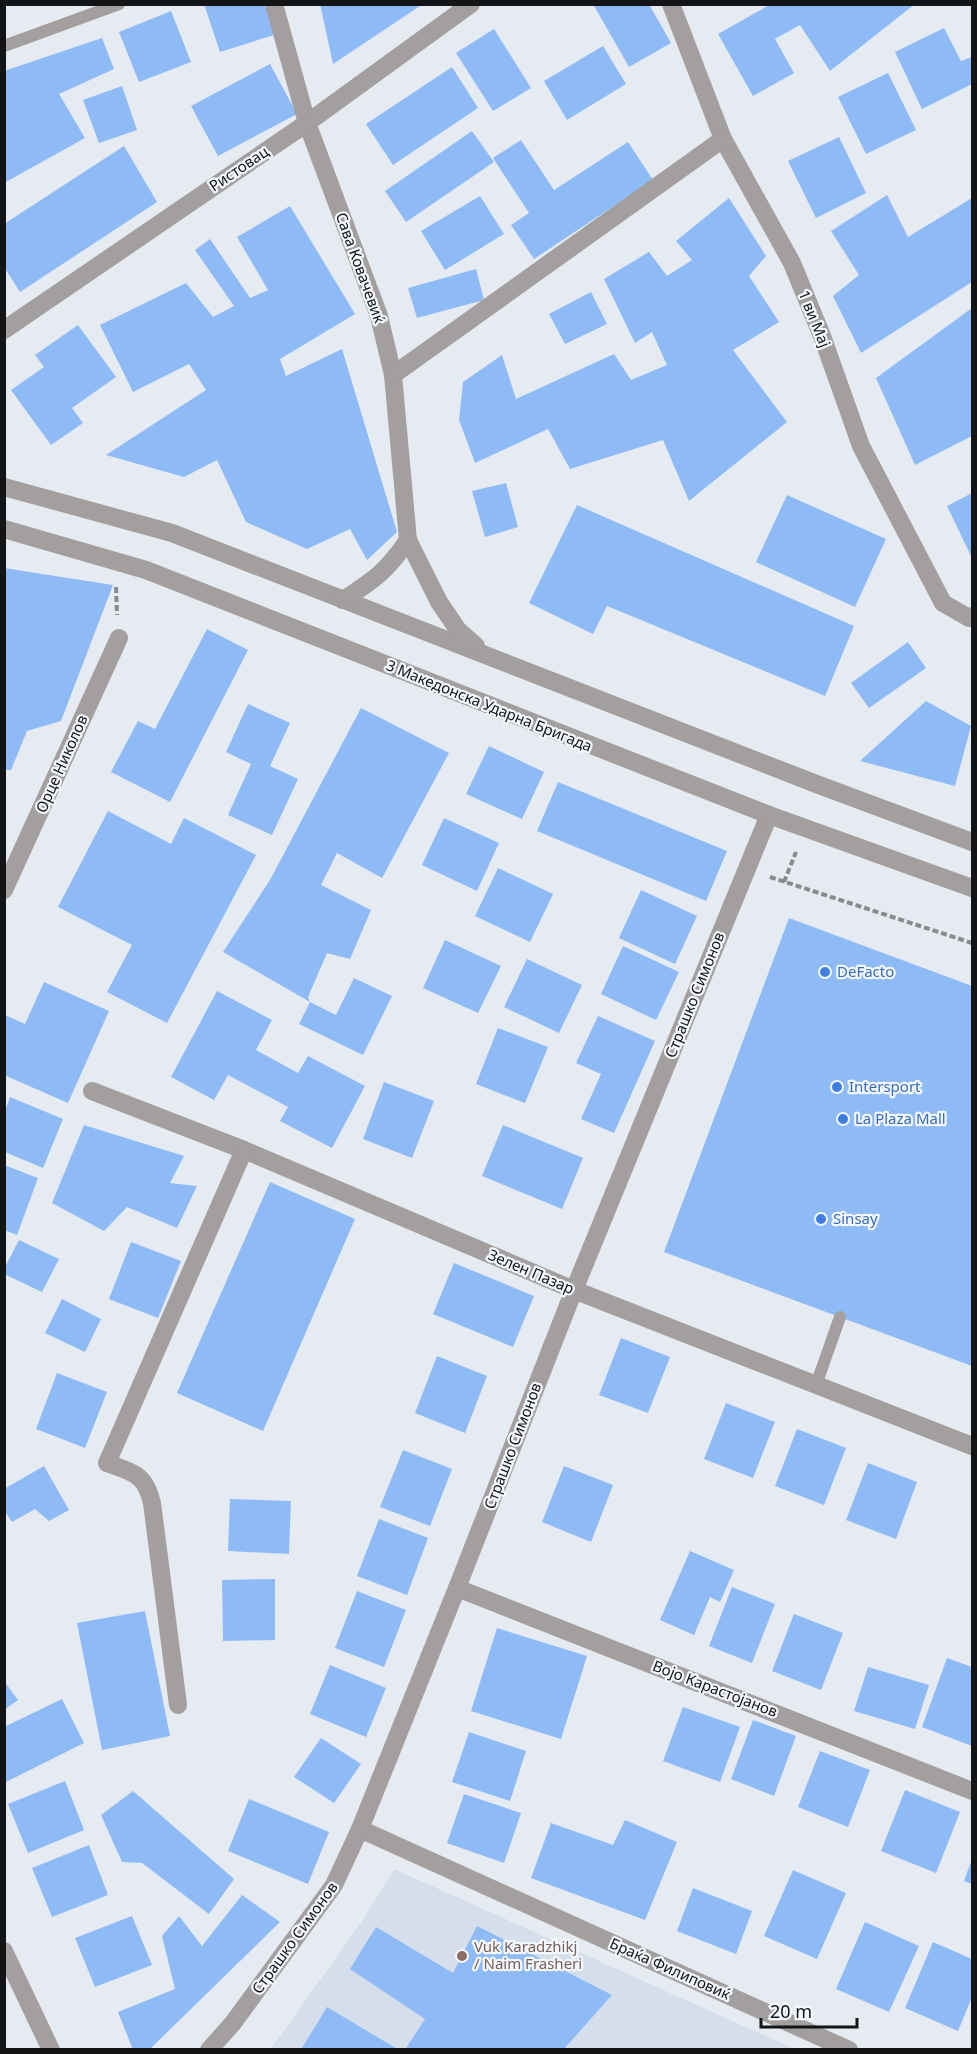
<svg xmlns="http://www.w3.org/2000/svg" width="977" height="2054" font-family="'Noto Sans',sans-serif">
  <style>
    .built { fill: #d5dfec }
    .building { fill: #8ebbf6 }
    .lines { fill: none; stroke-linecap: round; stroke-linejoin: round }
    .path { stroke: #878a8f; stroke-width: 4; stroke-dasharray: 6 3; stroke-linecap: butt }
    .service { stroke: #a39f9f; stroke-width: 12 }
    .minor { stroke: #a39f9f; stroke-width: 18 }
    .tertiary { stroke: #a39f9f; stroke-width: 18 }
    .shop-dot { fill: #3f7fe0; stroke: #f4f8fe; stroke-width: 2 }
    .education-dot { fill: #8d6e63; stroke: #f4f8fe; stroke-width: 2 }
    .labels { text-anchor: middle; stroke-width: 4.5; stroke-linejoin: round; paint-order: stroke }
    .street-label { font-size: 15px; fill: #121416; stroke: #f4f8fe }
    .shop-label { font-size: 15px; fill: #366cbe; stroke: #f4f8fe; text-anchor: start }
    .education-label { font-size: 15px; fill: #785e54; stroke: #f4f8fe; text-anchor: start }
  </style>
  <rect width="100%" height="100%" fill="#e6ebf2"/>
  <path class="built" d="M394,1869L795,2049L270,2050L362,1921Z"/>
  <g class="building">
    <path d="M204,4H267L277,34L220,52Z"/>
    <path d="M320,4H423L333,64Z"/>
    <path d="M593,4H649L671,43L629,67Z"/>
    <path d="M771,4H915L830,71L800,25L775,39L794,73L753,96L718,34Z"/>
    <path d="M171,11L191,62L139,82L119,32Z"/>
    <path d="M944,28L961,61L972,57V84L922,109L895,52Z"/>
    <path d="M494,29L531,88L493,111L456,53Z"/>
    <path d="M102,38L114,69L59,94L85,138L4,183V71Z"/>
    <path d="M603,46L626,84L567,120L544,81Z"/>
    <path d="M270,64L297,114L218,156L191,106Z"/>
    <path d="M452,67L478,108L393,165L366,124Z"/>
    <path d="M888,73L916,130L866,154L838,97Z"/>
    <path d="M122,86L137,130L99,143L83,100Z"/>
    <path d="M472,131L494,162L406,222L385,191Z"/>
    <path d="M839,137L866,193L816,218L788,161Z"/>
    <path d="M521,140L554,190L628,142L653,180L534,259L511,225L529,213L493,158Z"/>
    <path d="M124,146L157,202L20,292L4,267V224Z"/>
    <path d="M887,195L908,237L972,198V282L861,353L833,296L859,275L831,231Z"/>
    <path d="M480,196L504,234L445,270L421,231Z"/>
    <path d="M729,198L766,256L749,276L779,322L733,350L787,422L689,501L663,440L570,469L548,429L475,463L459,420L463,382L502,355L516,399L614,354L631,380L667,365L652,332L635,343L604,279L649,252L667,276L692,260L676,241Z"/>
    <path d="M290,206L355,314L280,359L286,376L342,349L397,532L367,560L350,529L307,549L246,522L217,460L184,477L106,455L206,390L189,364L133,392L100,325L186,283L213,317L234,306L195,250L210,239L250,298L268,290L237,237Z"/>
    <path d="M476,269L484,300L417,318L408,288Z"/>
    <path d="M591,292L607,324L565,344L549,314Z"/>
    <path d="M972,308V436L915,465L876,378Z"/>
    <path d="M78,325L116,377L72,408L83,423L51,445L11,390L44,367L35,355Z"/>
    <path d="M506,483L518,527L485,537L472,491Z"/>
    <path d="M972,493V558L947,506Z"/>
    <path d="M787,495L886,539L855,607L756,562Z"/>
    <path d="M577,505L854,626L825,696L607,606L593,634L529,603Z"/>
    <path d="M4,568L113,585L61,721L27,731L11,770H4Z"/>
    <path d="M207,629L248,650L170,802L111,772L138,721L155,729Z"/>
    <path d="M908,642L926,668L869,708L851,683Z"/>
    <path d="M926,701L971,726L955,786L860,761Z"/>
    <path d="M248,704L290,723L270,766L298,779L272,835L228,815L251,764L226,752Z"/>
    <path d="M361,708L449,753L382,878L337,853L321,885L371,910L350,959L327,953L308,997L310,1002L223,952L270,880Z"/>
    <path d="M489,746L544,772L522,819L466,794Z"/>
    <path d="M558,782L727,851L706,901L537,831Z"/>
    <path d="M108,811L171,844L184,818L256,855L167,1023L107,992L132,945L58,907Z"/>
    <path d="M444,818L499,843L477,891L422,865Z"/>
    <path d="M498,868L553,894L530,942L475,916Z"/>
    <path d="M641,890L697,916L675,964L619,938Z"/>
    <path d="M789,918L972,986V1366L664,1252Z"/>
    <path d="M445,940L501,966L478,1013L423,988Z"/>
    <path d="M623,946L679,972L656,1020L601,994Z"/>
    <path d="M527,959L582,985L559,1033L504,1007Z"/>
    <path d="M354,978L392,996L363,1055L299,1024L310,1002L336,1015Z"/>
    <path d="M44,982L109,1011L68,1103L4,1075V1017L5,1015L25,1024Z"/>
    <path d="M217,991L272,1020L256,1050L298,1073L308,1056L365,1086L332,1148L280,1121L288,1107L228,1075L214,1100L171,1077Z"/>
    <path d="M598,1016L655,1041L614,1133L581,1119L601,1074L576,1063Z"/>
    <path d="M498,1028L548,1047L525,1103L476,1084Z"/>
    <path d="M384,1082L434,1101L412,1158L363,1139Z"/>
    <path d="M10,1097L63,1119L43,1168L5,1152V1111Z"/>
    <path d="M84,1125L184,1156L170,1183L197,1186L177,1228L127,1207L104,1231L52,1203Z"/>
    <path d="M503,1125L583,1158L562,1209L482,1176Z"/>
    <path d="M4,1165L38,1178L17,1235L4,1230Z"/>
    <path d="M270,1182L355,1219L263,1431L177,1393Z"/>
    <path d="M19,1240L59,1259L42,1292L4,1274V1269Z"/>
    <path d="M131,1242L181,1261L158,1318L109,1299Z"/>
    <path d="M454,1263L534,1296L513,1347L433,1314Z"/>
    <path d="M62,1299L101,1319L85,1352L45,1333Z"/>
    <path d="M621,1338L670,1357L648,1413L599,1395Z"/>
    <path d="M437,1356L487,1376L465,1433L415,1413Z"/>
    <path d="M57,1373L107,1392L85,1448L36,1429Z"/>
    <path d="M726,1403L775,1422L753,1478L704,1459Z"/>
    <path d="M797,1429L846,1448L824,1505L775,1486Z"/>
    <path d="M403,1450L452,1469L430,1526L380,1507Z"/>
    <path d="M868,1463L917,1482L896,1539L846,1520Z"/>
    <path d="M44,1466L69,1510L49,1521L35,1509L12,1522L4,1510V1489Z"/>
    <path d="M564,1466L613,1485L591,1542L542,1522Z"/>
    <path d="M230,1499L291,1501L289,1554L228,1551Z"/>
    <path d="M379,1519L428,1538L407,1595L357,1576Z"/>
    <path d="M690,1551L734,1570L720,1602L710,1597L694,1635L660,1620Z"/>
    <path d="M275,1579V1640L223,1641L222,1580Z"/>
    <path d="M732,1587L775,1604L752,1663L709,1646Z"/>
    <path d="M357,1591L406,1610L384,1667L335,1648Z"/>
    <path d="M145,1611L170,1736L102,1750L77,1623Z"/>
    <path d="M794,1614L843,1633L821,1690L772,1671Z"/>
    <path d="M497,1628L587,1656L561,1739L471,1711Z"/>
    <path d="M947,1658L972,1667V1746L922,1727Z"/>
    <path d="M330,1665L386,1688L366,1737L310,1714Z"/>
    <path d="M868,1667L929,1685L915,1729L854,1711Z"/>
    <path d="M4,1681L18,1700L4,1710Z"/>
    <path d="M62,1699L84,1743L4,1783V1727Z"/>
    <path d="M683,1707L740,1727L720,1782L663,1761Z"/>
    <path d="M753,1720L796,1736L774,1796L731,1779Z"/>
    <path d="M469,1732L526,1751L510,1801L452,1782Z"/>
    <path d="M321,1738L361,1764L334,1803L294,1777Z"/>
    <path d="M820,1751L870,1770L848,1827L798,1807Z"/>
    <path d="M65,1781L84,1830L28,1853L8,1804Z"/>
    <path d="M905,1790L960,1812L936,1873L881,1851Z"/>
    <path d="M133,1791L234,1879L209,1914L142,1863L122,1862L101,1815Z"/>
    <path d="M464,1794L521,1813L504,1863L447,1843Z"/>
    <path d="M249,1799L329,1832L308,1884L228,1851Z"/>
    <path d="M625,1820L677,1842L645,1920L531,1878L551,1823L613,1845Z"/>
    <path d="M89,1845L108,1895L52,1917L32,1868Z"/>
    <path d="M972,1859V1884L964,1881Z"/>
    <path d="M793,1870L846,1893L817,1959L764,1936Z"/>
    <path d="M693,1888L752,1911L736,1954L677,1931Z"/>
    <path d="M242,1895L280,1922L149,2050H133L118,2012L175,1989L162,1936L179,1916L202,1946Z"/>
    <path d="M132,1916L152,1965L95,1987L75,1938Z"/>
    <path d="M865,1922L919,1946L889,2012L836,1989Z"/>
    <path d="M477,1926L612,1995L563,2050H405L425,2019L350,1969L376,1927L453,1973Z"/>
    <path d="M933,1942L972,1959V1997L958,2031L905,2008Z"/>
    <path d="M327,2007L399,2050H305L302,2048Z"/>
  </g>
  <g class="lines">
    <g class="path">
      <path d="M116,587L117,615"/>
      <path d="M770,877L972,943"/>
      <path d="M784,882L796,852"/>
    </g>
    <g class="service">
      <path d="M4,46L119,4"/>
      <path d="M816,1385L840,1317"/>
    </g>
    <g class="minor">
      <path d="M274,4L307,123L379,316L393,375L408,540"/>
      <path d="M671,4L723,139L792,263L822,336L861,446L943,603L969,618L972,616"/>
      <path d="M4,330L307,123L471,4"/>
      <path d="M393,375L723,139"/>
      <path d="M4,890L119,638"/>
      <path d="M92,1091L244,1150L574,1290L972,1446"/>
      <path d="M457,1588L972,1791"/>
      <path d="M178,1705L152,1503C145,1473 133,1473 107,1463L244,1150"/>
      <path d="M360,1829L849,2050"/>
      <path d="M4,1951L51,2050"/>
      <path d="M209,2050L233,2023L334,1885L360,1829L457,1588L574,1290L769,815"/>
    </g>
    <g class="tertiary">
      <path d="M4,487L172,533L819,785L972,842"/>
      <path d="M4,529L146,570L769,815L972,888"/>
      <path d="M343,600C374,580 387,571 408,540L439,602L458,630L476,646"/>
    </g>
  </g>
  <g class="shop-dot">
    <circle cx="825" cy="972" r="6"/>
    <circle cx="837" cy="1087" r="6"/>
    <circle cx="843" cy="1119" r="6"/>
    <circle cx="821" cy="1219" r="6"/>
  </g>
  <circle class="education-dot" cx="462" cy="1956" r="6"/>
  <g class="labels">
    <g class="street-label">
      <text transform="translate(239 169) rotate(-34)" y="5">Ристовац</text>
      <text transform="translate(360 268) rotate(70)" y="5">Сава Ковачевиќ</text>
      <text transform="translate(814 319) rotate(68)" y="5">1 ви Мај</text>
      <text transform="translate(489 706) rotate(22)" y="5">3 Македонска Ударна Бригада</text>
      <text transform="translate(62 764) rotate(-66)" y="5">Орце Николов</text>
      <text transform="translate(695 995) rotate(-68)" y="5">Страшко Симонов</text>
      <text transform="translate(531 1272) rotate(23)" y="5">Зелен Пазар</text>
      <text transform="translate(513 1446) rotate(-69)" y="5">Страшко Симонов</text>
      <text transform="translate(715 1689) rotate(21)" y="5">Војо Карастојанов</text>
      <text transform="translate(295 1938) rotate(-54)" y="5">Страшко Симонов</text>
      <text transform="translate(670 1969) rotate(24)" y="5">Браќа Филиповиќ</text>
    </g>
    <g class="shop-label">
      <text x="837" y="977">DeFacto</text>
      <text x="849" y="1092">Intersport</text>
      <text x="855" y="1124">La Plaza Mall</text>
      <text x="833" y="1224">Sinsay</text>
    </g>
    <g class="education-label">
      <text x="474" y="1952">Vuk Karadzhikj<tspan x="474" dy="17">/ Naim Frasheri</tspan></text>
    </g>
  </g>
  <rect width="977" height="2054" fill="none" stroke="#121416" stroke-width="12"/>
  <path d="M761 2018v9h96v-9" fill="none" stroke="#121416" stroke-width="3"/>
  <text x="770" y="2018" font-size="18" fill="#121416" stroke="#f4f8fe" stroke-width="4.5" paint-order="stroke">20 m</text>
</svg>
